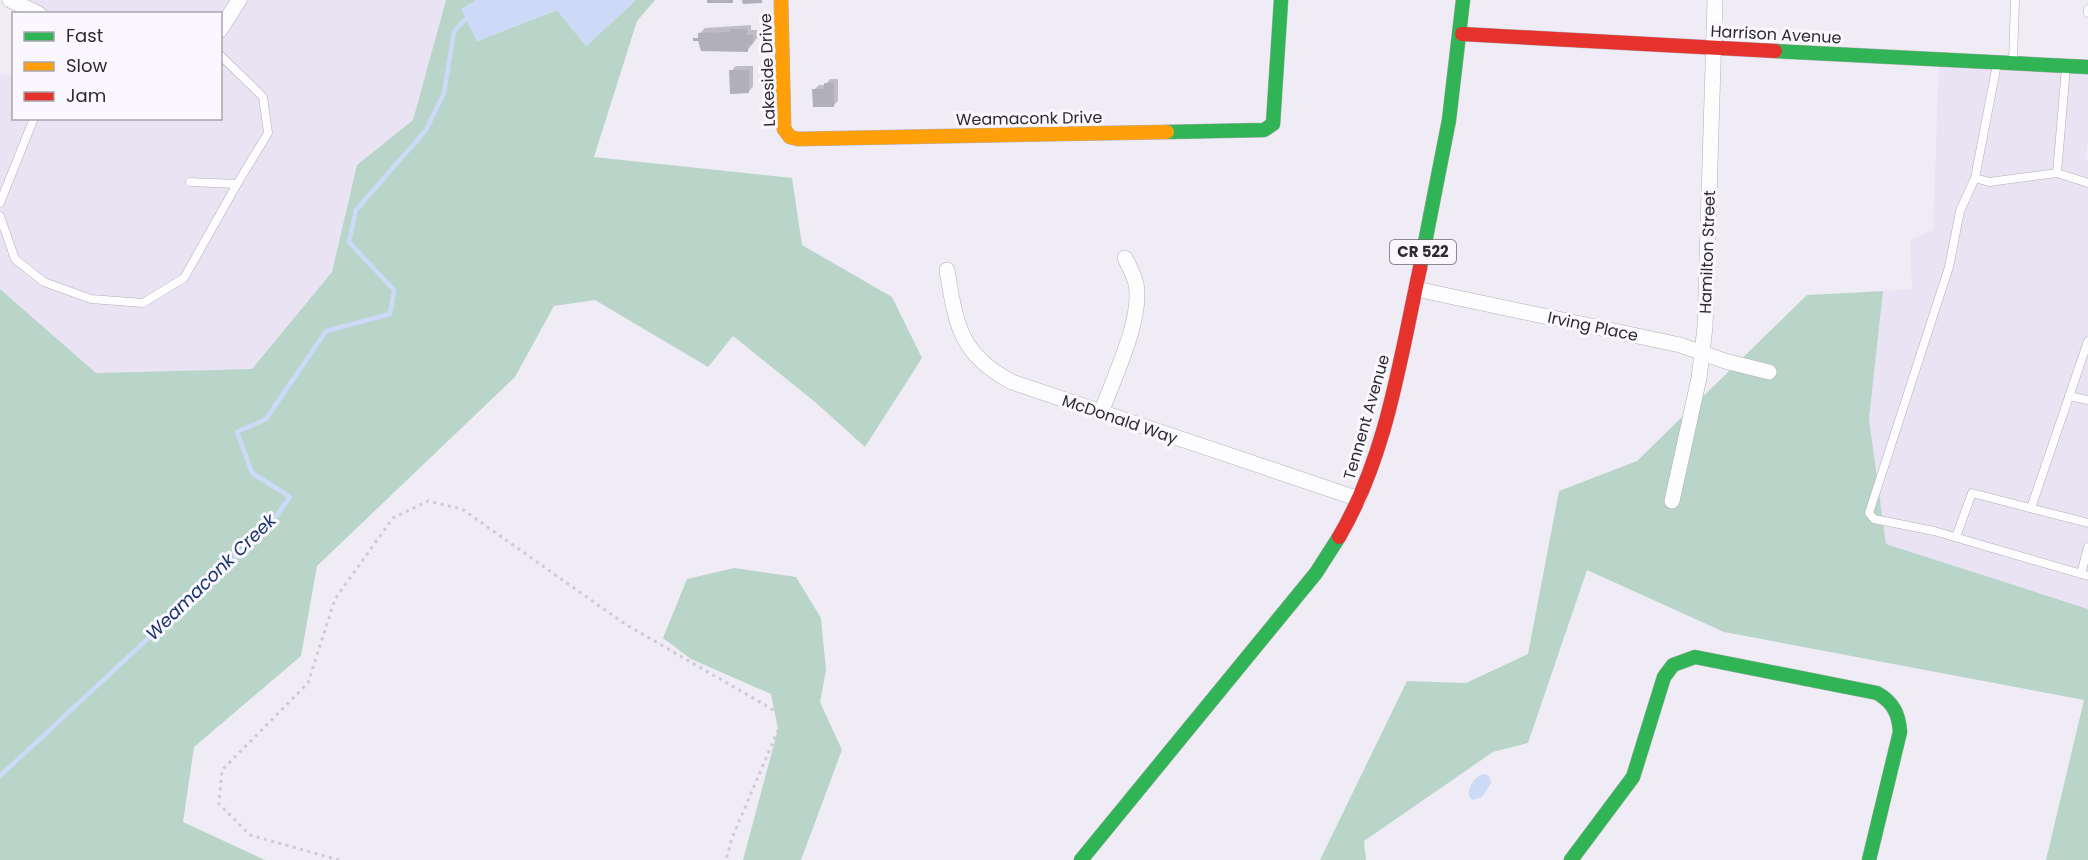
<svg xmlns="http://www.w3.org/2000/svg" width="2088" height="860" font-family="Poppins,sans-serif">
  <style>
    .built { fill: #eae3f4 }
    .forest { fill: #b9d5c9 }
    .water { fill: #cddaf7 }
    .shadow { fill: #0003 }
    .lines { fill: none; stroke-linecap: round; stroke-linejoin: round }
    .stream { stroke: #cddaf7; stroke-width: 4.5 }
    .building { fill: #b1b0b6 }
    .lane-casing { stroke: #b2afb6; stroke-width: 9 }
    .street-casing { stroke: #b2afb6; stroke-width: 16 }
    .fast-casing { stroke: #b2afb6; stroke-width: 15 }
    .slow-casing { stroke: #b2afb6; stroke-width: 15 }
    .jam-casing { stroke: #b2afb6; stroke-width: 15 }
    .path { stroke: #cdcccf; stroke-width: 3; stroke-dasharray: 3 4.5; stroke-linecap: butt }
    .lane { stroke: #fdfcfe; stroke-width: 8 }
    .street { stroke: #fdfcfe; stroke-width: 15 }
    .fast { stroke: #30b455; stroke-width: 14 }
    .slow { stroke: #ff9f0a; stroke-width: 14 }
    .jam { stroke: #e5322d; stroke-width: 14 }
    .labels { text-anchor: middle; stroke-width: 6; stroke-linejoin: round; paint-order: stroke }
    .shield { fill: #faf7fe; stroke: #6a686e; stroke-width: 1.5 }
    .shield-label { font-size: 15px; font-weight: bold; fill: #2c2a30 }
    .street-label { font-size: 16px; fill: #2c2a30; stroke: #faf7fe }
    .water-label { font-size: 18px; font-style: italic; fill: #19346b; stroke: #faf7fe }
  </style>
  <rect width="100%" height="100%" fill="#f0ecf5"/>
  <g class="built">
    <path d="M14,0H446L413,120L357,165L333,272L252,369L96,373L0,289V74L13,76L14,118H220V14L32,13Z"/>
    <path d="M1939,60L2088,69V140L2085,159L2088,161V609L1886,544L1869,419L1883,291L1912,289L1910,240L1933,230Z"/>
  </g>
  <g class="forest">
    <path d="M446,0H476L462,9L477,41L557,10L586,46L636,0H655L637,21L594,157L792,178L802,245L892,297L922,358L865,447L815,402L733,336L708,367L595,300L554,306L515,377L317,566L301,656L194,747L183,822L265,860H0V289L96,373L252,369L332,272L357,165L413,120Z"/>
    <path d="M1883,291L1869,419L1886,544L2088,609V860H2046L2084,700L1724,632L1587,570L1528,743L1493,752L1364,841L1366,860H1320L1407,681L1466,683L1528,654L1559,491L1637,461L1807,295Z"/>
    <path d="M734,568L796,577L821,618L826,670L820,702L842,750L801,860H743L778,729L771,694L691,659L663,638L687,579Z"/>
  </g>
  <g class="water">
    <path d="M476,0H636L586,46L557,10L477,41L461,9Z"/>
    <path d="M1485,774L1490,777L1491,783L1482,797L1473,800L1469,796C1467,787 1476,775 1485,774Z"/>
  </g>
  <g class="shadow">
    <path d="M751,25V30H757V38L747,51L700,33L705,28Z"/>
    <path d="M736,66H753V87L748,92L731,71Z"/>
    <path d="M830,79H838V101L834,105L814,90L819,85H825Z"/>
  </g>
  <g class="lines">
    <path class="stream" d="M0,776L268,527L290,497L252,473L237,432L266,419L326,331L390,314L394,290L349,242L356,210L426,130L444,93L454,31L466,19"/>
  </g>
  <g class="building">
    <rect x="707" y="0" width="26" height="3"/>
    <path d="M742,0H762V3L743,4Z"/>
    <path d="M730,29H747V35H753V44L748,45V52L701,51L698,41H693V38H698V33L730,32Z"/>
    <path d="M729,70H749V93L730,94Z"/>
    <path d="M824,83H834V107H813L812,89H824Z"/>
  </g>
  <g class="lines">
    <defs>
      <g id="lane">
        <path d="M2088,9V13"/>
        <path d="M2013,61L2015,0"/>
        <path d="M1997,64L1975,178L1989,182L2057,173L2088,183"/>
        <path d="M2057,173L2066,67"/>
        <path d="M1975,178L1960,211L1949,267L1869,513L1874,519L1934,531L2088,576"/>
        <path d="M190,182L237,184L268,133L263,97L220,55"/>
        <path d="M0,203L34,118"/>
        <path d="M0,216L15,259L44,282L91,299L143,303L184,278L237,184"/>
        <path d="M2069,396L2088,400"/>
        <path d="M2031,508L2088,341"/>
        <path d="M1956,537L1972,493L2088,523"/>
        <path d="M2081,574L2088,547"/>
      </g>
      <g id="street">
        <path d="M10,0L39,14"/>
        <path d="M220,30L239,0"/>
        <path d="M947,270C956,324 959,354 1012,382L1359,499"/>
        <path d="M1416,289L1680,345L1725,361L1769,372"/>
        <path d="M1101,413C1113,379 1143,319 1136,284C1134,275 1129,266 1125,258"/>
        <path d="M1672,501L1699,378L1705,327L1715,0"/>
      </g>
      <g id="fast">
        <path d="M1775,51L2088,67"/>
        <path d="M1167,132L1264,130L1273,124L1281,0"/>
        <path d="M1420,268L1449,120L1463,0"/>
        <path d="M1081,860L1316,573L1339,537"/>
        <path d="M1571,860L1633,777L1664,677L1673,665L1695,657L1877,693C1893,702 1899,714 1900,732L1869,860"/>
      </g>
      <path id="slow" d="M781,0L784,129L790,137L798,139L1167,132"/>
      <g id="jam">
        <path d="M1462,34L1775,51"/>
        <path d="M1339,537C1387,455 1400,359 1420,268"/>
      </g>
    </defs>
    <use href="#lane" class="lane-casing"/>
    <use href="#street" class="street-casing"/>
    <use href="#fast" class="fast-casing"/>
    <use href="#slow" class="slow-casing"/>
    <use href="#jam" class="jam-casing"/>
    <path class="path" d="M339,860L250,835L219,804L222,770L308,683L335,599L393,518L428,501L462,509L625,624L784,716L732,838L726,860"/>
    <use href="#lane" class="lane"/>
    <use href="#street" class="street"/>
    <use href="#fast" class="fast"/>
    <use href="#slow" class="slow"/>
    <use href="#jam" class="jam"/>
  </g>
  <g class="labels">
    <rect class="shield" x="1390" y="240" width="66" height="24" rx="4.5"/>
    <g class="shield-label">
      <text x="1423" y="257">CR 522</text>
    </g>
    <g class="street-label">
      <text transform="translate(1776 34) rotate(3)" y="6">Harrison Avenue</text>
      <text transform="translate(767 70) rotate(-92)" y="6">Lakeside Drive</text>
      <text transform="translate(1029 118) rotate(-1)" y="6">Weamaconk Drive</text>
      <text transform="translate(1707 252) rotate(-88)" y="6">Hamilton Street</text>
      <text transform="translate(1593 326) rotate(12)" y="6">Irving Place</text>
      <text transform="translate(1366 417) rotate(-74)" y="6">Tennent Avenue</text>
      <text transform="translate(1120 419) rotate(19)" y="6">McDonald Way</text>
    </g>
    <g class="water-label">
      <text transform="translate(211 577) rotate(-44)" y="6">Weamaconk Creek</text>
    </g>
  </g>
  <rect x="12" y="12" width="210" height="108" fill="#faf7fe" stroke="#a8a5ac" stroke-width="1.5"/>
  <rect x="24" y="32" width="30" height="9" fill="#30b455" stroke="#a8a5ac" stroke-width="1.5"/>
  <text x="66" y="42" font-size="18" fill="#2c2a30">Fast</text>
  <rect x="24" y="62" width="30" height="9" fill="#ff9f0a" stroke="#a8a5ac" stroke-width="1.5"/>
  <text x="66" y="72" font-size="18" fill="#2c2a30">Slow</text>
  <rect x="24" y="92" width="30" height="9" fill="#e5322d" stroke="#a8a5ac" stroke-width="1.5"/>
  <text x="66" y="102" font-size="18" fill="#2c2a30">Jam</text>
</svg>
